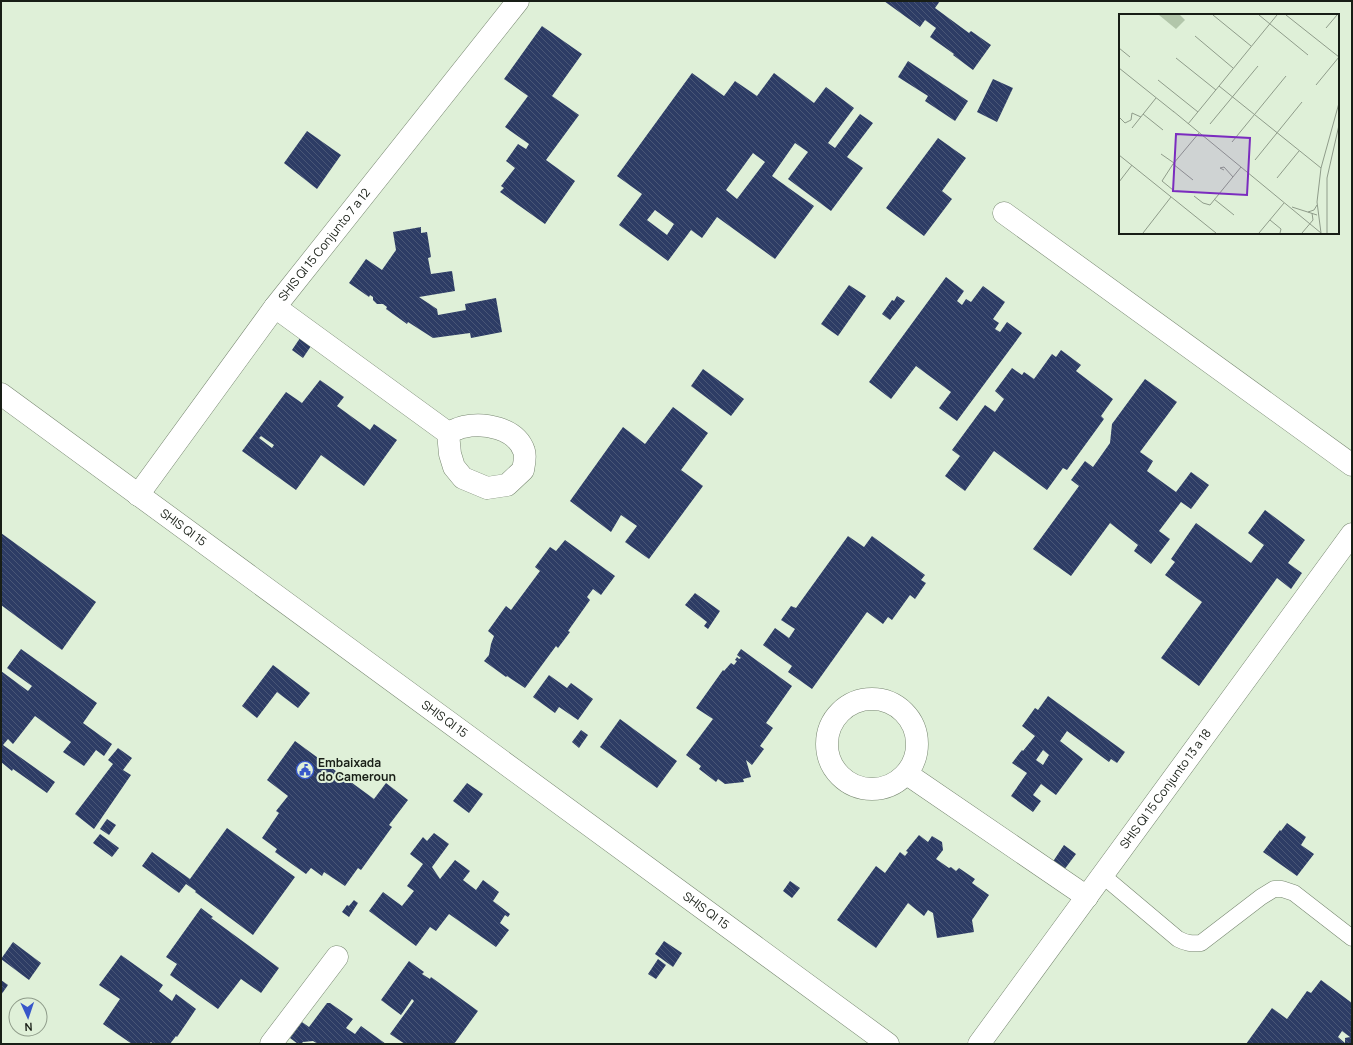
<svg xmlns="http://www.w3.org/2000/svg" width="1353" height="1045" font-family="Manrope,sans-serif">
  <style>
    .building { fill: url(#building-back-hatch); fill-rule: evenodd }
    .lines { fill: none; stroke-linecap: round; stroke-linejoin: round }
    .service-casing { stroke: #798872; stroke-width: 17 }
    .minor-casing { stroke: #798872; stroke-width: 23 }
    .tertiary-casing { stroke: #798872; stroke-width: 23 }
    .service { stroke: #fff; stroke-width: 16 }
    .minor { stroke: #fff; stroke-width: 22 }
    .tertiary { stroke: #fff; stroke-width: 22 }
    .labels { text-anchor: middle; stroke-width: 4; stroke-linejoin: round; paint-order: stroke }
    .street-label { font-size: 12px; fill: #181e16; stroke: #dff0d8 }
    .poi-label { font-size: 12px; font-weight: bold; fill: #181e16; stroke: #dff0d8; text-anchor: start }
    .inset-road { fill: none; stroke: #8f9c8a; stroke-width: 1 }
    .view { fill: #7b2cbf; fill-opacity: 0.15; stroke: #7b2cbf; stroke-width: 2 }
    .inset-edge { fill: none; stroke: #181e16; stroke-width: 2 }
  </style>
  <defs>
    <pattern id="building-back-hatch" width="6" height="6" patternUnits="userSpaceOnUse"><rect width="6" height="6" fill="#2d3c65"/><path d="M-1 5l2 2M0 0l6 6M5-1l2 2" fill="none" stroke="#495676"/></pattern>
  </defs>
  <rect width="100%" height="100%" fill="#dff0d8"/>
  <g class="building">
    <path d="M884,1H940L935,8L969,33L971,31L991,45L973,70L953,55L954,54L930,37L936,28L925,20L920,27Z"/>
    <path d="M542,26L582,54L552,96L579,115L546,160L575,181L545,224L500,192L504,188L501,186L515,168L506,161L518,144L526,149L529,144L505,127L528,96L504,79Z"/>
    <path d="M908,61L968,101L955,121L925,101L928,96L898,77Z"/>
    <path d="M692,73L724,96L735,81L757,96L774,73L814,103L826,87L854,108L828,143L835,148L860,114L873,123L847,157L863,168L831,211L788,179L808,152L795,143L772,176L814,206L775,259L717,217L702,238L691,230L668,261L619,225L642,194L617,176ZM753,153L765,162L737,199L726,190ZM655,210L674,224L667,235L647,220Z"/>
    <path d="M993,79L1013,88L997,122L977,112Z"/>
    <path d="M307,131L341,155L317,189L284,163Z"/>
    <path d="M938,138L966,158L942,191L952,199L924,236L886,208Z"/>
    <path d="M421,227V233L427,232L431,257L428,258L431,274L452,271L455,291L419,297L437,309L438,315L466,310L465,304L496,298L502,332L471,338L470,333L433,338L408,322L407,324L386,309L387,307L383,304H377L373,300V297L370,295L369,297L349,283L366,259L382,270L396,250L393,232Z"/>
    <path d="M946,277L964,291L957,301L962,305L966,299L971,302L983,286L1005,302L993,319L999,323L995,329L1000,332L1007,322L1022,333L957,421L939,408L951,392L916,366L891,399L869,382Z"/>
    <path d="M849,285L866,296L838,336L821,324Z"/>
    <path d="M897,296L905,301L890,320L882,314L892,300L894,301Z"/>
    <path d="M302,335L313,343L303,358L292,350Z"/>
    <path d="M1061,350L1081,365L1076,371L1113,399L1101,416L1104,419L1067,470L1063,468L1047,490L994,451L965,491L945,476L960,456L952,450L985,405L995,412L1004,399L995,391L1012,368L1022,375L1024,372L1034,379L1052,354L1056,357Z"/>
    <path d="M703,369L744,399L731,416L691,386Z"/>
    <path d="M1145,379L1177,402L1140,452L1153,461L1147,471L1176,492L1191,472L1209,485L1191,509L1181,502L1159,531L1170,539L1151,564L1134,551L1138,545L1110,523L1071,576L1033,549L1079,486L1071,480L1085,461L1093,467L1110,443L1112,424Z"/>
    <path d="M320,380L344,397L337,406L370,430L374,424L397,440L364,486L321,455L296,490L242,451L286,392L302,403ZM261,436L274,445L272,448L259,438Z"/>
    <path d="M673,407L708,433L681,470L703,486L649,559L625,542L637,526L621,515L611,532L570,501L623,427L645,444Z"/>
    <path d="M1265,510L1305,540L1288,563L1302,573L1291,589L1277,578L1199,686L1161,658L1202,602L1165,575L1175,562L1171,559L1196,523L1251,563L1264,545L1248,533Z"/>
    <path d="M1,533L96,602L62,650L1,605Z"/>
    <path d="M848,536L864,547L872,536L925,575L921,580L926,583L915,599L910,595L892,620L888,617L883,624L867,612L812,689L788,672L792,666L763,645L775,628L789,638L795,629L781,620L791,606L796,608Z"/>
    <path d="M565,540L615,576L601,595L593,589L587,597L590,600L568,631L570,632L558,648L556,646L525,688L507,676L506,677L484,661L489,655L491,644L494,636L488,631L506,606L511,610L540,571L535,567L550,547L556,551Z"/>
    <path d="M695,593L720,611L708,629L704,626L707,622L685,605Z"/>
    <path d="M21,649L97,703L83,723L112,744L104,756L96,750L84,766L63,752L71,742L35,716L13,744L8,739L3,745L55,782L47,793L13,769L12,771L1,762V671L28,691L32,686L7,668Z"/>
    <path d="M741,649L792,686L766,723L773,728L760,746L764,749L752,765L746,760L751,777L743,779L744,782L725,784L718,779L716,782L699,769L701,766L686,755L713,719L696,708L723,670L724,671L731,663L734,665L737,661L735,660L737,657L739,659L741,658L737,655Z"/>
    <path d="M273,665L310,693L298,708L277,692L257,718L242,706Z"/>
    <path d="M549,675L567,688L571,683L593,699L578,720L559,707L555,713L533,697Z"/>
    <path d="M1048,696L1125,752L1117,763L1111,759L1109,762L1067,731L1060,741L1083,759L1056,795L1041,784L1033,795L1041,801L1033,812L1011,796L1027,773L1012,763L1022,750L1023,751L1035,736L1022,726L1035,708L1038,710ZM1043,750L1049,755L1043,765L1036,760Z"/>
    <path d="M620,719L677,761L657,788L600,747Z"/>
    <path d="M581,730L588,735L579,748L572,742Z"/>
    <path d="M295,741L374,799L386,783L408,800L389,825L392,827L361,870L358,868L345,886L324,872L322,876L311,868L306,874L275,852L277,849L262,838L279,813L276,811L288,796L267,780Z"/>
    <path d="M118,748L132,758L123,770L131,775L94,829L75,814L113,764L108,760Z"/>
    <path d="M467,783L483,794L469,813L453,801Z"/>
    <path d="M107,819L116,825L109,835L100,829Z"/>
    <path d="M1287,823L1306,837L1301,845L1314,854L1297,876L1263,852L1280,830L1281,831Z"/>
    <path d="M227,828L295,877L253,935L195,892L196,891L186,884L179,893L142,866L152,852L190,879Z"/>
    <path d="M434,833L449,844L432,867L440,879L455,860L470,871L463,880L476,890L483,880L499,892L493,901L510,914L508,917L505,915L500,923L509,930L496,947L449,914L436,931L430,927L416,946L369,911L383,892L402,906L414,891L407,886L423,864L410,854L423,837L427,841Z"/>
    <path d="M100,834L119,848L112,857L93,843Z"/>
    <path d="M919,835L928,842L932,836L942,842L943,850L936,859L949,868L951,867L956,871L959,868L975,879L972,883L989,895L972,920L974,932L937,938L933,913L928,910L924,916L908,903L876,948L837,920L876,866L885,873L900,852L905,856L908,852L906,851Z"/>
    <path d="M1064,845L1076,854L1061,874L1050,866Z"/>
    <path d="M790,881L800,888L792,898L783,891Z"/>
    <path d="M354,900L358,903L349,917L342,912L347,905L349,906Z"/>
    <path d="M201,908L213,917L211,918L279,968L261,993L241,979L218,1009L170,975L177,964L166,957Z"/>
    <path d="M664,941L682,953L673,967L655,954Z"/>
    <path d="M13,942L41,963L29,980L1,959Z"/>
    <path d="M121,955L163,985L159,991L172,1001L176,994L196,1009L177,1037L176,1036L170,1044H153L151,1042L149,1044H132L103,1024L120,999L99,985Z"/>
    <path d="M658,959L666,965L656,979L648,974Z"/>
    <path d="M409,961L424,972L422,974L430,979L431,977L478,1011L454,1044H405L390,1034L414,1001L412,999L401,1015L381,1000Z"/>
    <path d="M1,980L8,985L1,995Z"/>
    <path d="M1321,980L1352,1003V1044H1246L1272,1008L1287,1019L1307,991L1311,993ZM1342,1031L1350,1037L1345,1038V1043L1338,1037Z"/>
    <path d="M327,1003H330L353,1019L346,1028L355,1034L361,1026L386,1044H318L313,1041L303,1042L301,1044H298L290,1038L302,1022L309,1027Z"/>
  </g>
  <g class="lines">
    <defs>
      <path id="service" d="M1102,875L1178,939C1186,943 1191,944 1201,943L1261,897L1274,889H1282L1294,893L1352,938"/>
      <g id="minor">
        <path d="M1004,213L1352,465"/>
        <path d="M275,307L448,433L450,454L454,467L463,478L487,488L507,485L523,470C524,465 526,456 524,451C516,428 484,422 463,427C458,428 453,431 448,433"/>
        <path id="s1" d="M138,495L275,307L518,1"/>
        <circle cx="872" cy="744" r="45"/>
        <path d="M907,774L1087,897"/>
        <path d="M271,1044L337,957"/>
        <path id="s2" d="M979,1044L1352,534"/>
      </g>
      <g id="tertiary">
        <path id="s3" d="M1,394L888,1044"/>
      </g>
    </defs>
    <use href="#service" class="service-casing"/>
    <use href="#minor" class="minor-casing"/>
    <use href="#tertiary" class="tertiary-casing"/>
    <use href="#service" class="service"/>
    <use href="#minor" class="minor"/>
    <use href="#tertiary" class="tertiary"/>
  </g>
  <defs>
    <symbol id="civic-ring" viewBox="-11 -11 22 22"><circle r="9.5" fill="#dff0d8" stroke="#3757c9" stroke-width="1.5"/><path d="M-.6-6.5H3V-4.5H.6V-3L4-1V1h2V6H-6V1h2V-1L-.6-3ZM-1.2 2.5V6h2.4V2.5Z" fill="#3757c9"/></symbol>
  </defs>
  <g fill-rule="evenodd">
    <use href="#civic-ring" x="295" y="760" width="20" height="20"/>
  </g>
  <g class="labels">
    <g class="street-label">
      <text dy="4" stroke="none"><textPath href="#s1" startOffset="312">SHIS QI 15 Conjunto 7 a 12</textPath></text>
      <text dy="4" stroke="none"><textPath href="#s3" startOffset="226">SHIS QI 15</textPath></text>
      <text dy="4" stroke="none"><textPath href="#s3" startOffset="550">SHIS QI 15</textPath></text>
      <text dy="4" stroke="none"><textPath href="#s2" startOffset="316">SHIS QI 15 Conjunto 13 a 18</textPath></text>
      <text dy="4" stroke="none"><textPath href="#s3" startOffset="874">SHIS QI 15</textPath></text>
    </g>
    <g class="poi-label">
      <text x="318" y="767">Embaixada<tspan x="318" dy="14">do Cameroun</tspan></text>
    </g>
  </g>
  <g transform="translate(1119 14)">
    <rect width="220" height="220" fill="#dff0d8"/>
    <path d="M40,1H61L66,6L57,15Z" fill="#b2c6aa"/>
    <path class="inset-road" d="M94,1L132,32M140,1L189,41M167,1L220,43M207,14L218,1M76,22L114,54M0,34L11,43M57,44L97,76M0,54L55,98M39,66L79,98M197,71L220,43M100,72L202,154M54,97L202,219M24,100L44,116M0,103L6,109L12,106L13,99L22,103M69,110L158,1M91,110L139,52M13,114L37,84M113,128L167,62M42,140L55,149M0,141L97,219M136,146L183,88M54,150L80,119M105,156L101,154L105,153L114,163M158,164L180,137M0,168L13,151M54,176L43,167L54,150L74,166M75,182L84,189L91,191L122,153M95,185L115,201M173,193L198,201M189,198L195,196L198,191M151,206L162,215L161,219M24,219L52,183M140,219L165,189M183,219L194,206L193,199M202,219L198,188L202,154L220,89M208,219V164L220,111"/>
    <path class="view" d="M57,120L131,124L128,181L54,177Z"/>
    <rect width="220" height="220" class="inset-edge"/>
  </g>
  <rect width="1353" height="1045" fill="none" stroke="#181e16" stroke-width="4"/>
  <g transform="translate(28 1017) rotate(177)"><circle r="19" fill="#dff0d8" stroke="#8f9c8a"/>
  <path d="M0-3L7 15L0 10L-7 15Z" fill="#3757c9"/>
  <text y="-6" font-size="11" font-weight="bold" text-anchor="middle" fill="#181e16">N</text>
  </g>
</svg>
